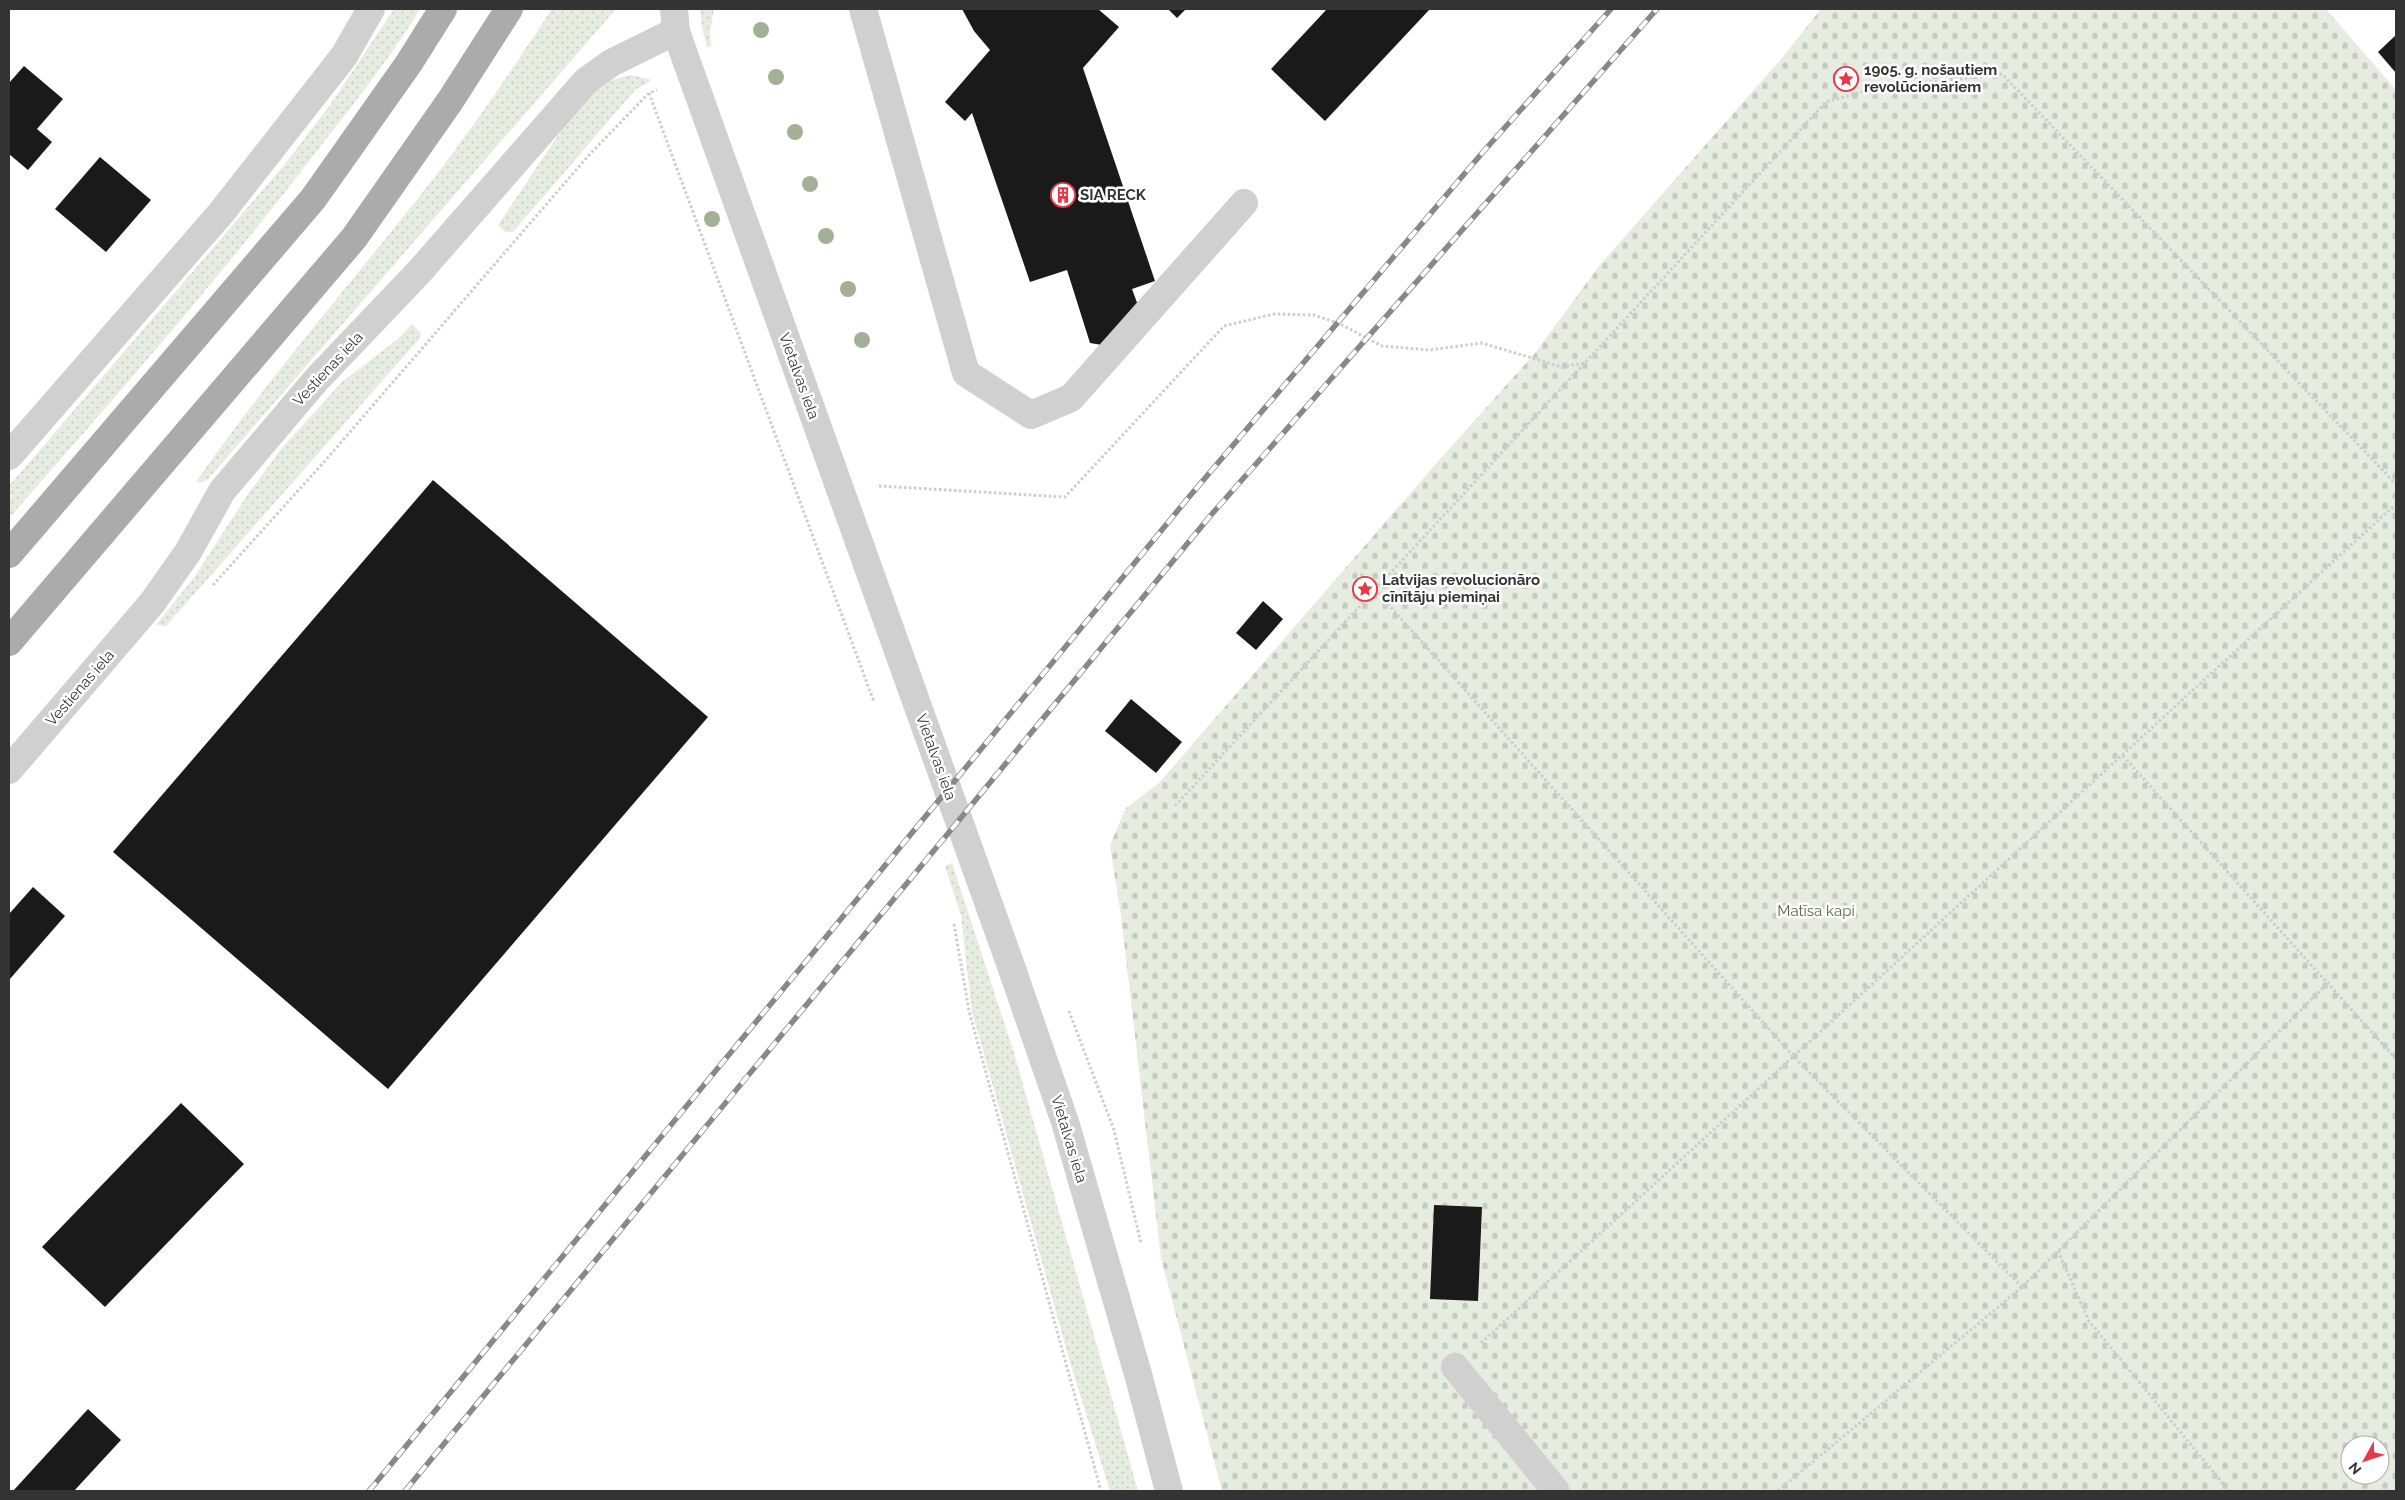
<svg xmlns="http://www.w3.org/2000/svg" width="2405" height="1500" font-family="Raleway,sans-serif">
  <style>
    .green { fill: url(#green-dots) }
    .cemetery { fill: url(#cemetery-stones); fill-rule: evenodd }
    .building { fill: #1a1a1a }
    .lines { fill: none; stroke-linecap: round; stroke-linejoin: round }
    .path { stroke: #cdcdcd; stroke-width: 3; stroke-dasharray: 2.5 2.5; stroke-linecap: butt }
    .minor { stroke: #d0d0d0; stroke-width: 28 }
    .major { stroke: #ababab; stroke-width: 28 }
    .rail-casing { stroke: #888; stroke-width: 5.5 }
    .rail { stroke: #fff; stroke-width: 4; stroke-dasharray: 11; stroke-linecap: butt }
    .tree { fill: #a2b095 }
    .labels { text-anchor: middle; stroke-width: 5; stroke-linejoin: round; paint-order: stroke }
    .poi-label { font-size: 15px; font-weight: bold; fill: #333; stroke: #fff; text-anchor: start }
    .street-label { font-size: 15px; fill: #333; stroke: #fff }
    .park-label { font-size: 15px; fill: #56703f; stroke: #fff }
  </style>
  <defs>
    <pattern id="green-dots" width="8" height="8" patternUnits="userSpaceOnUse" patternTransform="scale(1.25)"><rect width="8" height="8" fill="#e6ecdf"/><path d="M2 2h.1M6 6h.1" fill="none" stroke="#c6cbc0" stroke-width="1.8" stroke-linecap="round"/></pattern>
    <pattern id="cemetery-stones" width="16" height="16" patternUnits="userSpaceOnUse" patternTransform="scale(1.25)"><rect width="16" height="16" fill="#e6ecdf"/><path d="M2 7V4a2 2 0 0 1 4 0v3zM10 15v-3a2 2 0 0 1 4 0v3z" fill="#c6cbc0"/></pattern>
  </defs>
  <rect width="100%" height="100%" fill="#fff"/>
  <g class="green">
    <path d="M394,9H420C389,61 350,108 313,156C217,281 113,400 9,518V486L285,164L330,105Z"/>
    <path d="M552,9H616L208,479L203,482H196C270,375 357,277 437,174C478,121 515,65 552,9Z"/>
    <path d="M700,9H714L710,32L711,46L707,47L702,27Z"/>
    <path d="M631,75L652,80L635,90L513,232H505L498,225L573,113L605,82Z"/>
    <path d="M412,324L421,333L420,338L166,626L156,625L195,576L248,494L282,448L342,382L398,339Z"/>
    <path d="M952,863L1014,1053L1138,1491H1110L1070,1362L972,1011L961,916L945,866Z"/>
  </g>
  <path class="cemetery" d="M1821,9H2326L2396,90V1491H1222L1161,1258L1121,916L1110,845L1126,808L1159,783L1441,458L1536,352L1599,266L1781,59ZM2350,1445H2380V1475H2350Z"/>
  <g class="building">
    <path d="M962,9H1098L1119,27L1083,68L1155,281L1132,289L1139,308L1102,345L1090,343L1067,270L1030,282L972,113L965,121L945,102L990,50L974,31Z"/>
    <path d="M1168,9H1186L1177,18Z"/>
    <path d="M1327,9H1430L1325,121L1271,69Z"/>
    <path d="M2396,35V73L2378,52Z"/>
    <path d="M24,66L63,99L37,129L52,142L28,170L9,154V83Z"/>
    <path d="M100,157L151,200L106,252L55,209Z"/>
    <path d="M433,480L708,717L388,1089L113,852Z"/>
    <path d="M1263,601L1283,619L1256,650L1236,633Z"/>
    <path d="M1131,699L1182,742L1156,773L1105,731Z"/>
    <path d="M33,887L65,916L9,980V914Z"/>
    <path d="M181,1103L244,1164L105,1307L42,1247Z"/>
    <path d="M1434,1205L1482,1207L1478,1301L1430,1299Z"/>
    <path d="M88,1409L121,1440L74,1491H13Z"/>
  </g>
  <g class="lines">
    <g class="path">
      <path d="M649,93L874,702"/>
      <path d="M879,486L1065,497L1224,326L1274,314L1314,315L1338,323L1382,346L1429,350L1482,343L1562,367L1584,363"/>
      <path d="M1361,574L1794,1057L2022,1287"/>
      <path d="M213,585L324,462L589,155L649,93L657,90"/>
      <path d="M2123,756L2396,1059"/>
      <path d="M1175,806L1826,102L1876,88L2002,74L2396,484"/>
      <path d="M954,924L969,1011L1101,1491"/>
      <path d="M1069,1011L1114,1130L1141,1243"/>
      <path d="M2058,1251L2089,1321L2229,1491"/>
      <path d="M1481,1343L2396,504"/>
      <path d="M1778,1491L2022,1287L2329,982"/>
    </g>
    <g class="minor">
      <path d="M674,9L676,31L684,54L1011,966L1065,1122L1138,1374L1169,1491"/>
      <path d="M863,9L966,373L1031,415L1071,398L1244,203"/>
      <path d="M9,456L221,213L344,56L371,9"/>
      <path d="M9,770L152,603L188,552L222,491L317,379L419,272L586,81L611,63L676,31"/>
      <path d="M1455,1367L1556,1491"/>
    </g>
    <g class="major">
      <path d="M9,554L313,199L409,63L443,9"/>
      <path d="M9,642L354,238L450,101L509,9"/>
    </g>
    <defs>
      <g id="rail">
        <path d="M369,1491L1189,497L1483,152L1611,9"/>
        <path d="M405,1491L1211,515L1657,9"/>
      </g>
    </defs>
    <use href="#rail" class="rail-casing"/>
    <use href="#rail" class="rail"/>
  </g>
  <g class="tree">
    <circle cx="761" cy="30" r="8"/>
    <circle cx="776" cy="77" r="8"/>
    <circle cx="795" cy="132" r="8"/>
    <circle cx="810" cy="184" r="8"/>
    <circle cx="712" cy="219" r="8"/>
    <circle cx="826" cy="236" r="8"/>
    <circle cx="848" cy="289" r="8"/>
    <circle cx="862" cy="340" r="8"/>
  </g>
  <defs>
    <symbol id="sight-ring" viewBox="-11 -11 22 22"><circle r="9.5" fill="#fff" stroke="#e63946" stroke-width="1.5"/><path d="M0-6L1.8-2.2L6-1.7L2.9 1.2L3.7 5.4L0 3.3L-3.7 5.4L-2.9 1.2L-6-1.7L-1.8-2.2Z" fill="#e63946"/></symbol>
    <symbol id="building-ring" viewBox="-11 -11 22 22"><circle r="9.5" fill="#fff" stroke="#e63946" stroke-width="1.5"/><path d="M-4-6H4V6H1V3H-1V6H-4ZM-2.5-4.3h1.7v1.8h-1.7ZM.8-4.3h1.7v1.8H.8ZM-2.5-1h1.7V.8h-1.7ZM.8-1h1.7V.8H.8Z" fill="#e63946"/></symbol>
  </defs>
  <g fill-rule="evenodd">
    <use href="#sight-ring" x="1832" y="65" width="28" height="28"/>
    <use href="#building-ring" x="1049" y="181" width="28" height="28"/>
    <use href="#sight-ring" x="1351" y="575" width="28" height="28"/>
  </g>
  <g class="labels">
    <g class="poi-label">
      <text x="1864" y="75">1905. g. nošautiem<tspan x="1864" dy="17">revolūcionāriem</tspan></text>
      <text x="1080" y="200">SIA RECK</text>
      <text x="1382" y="585">Latvijas revolucionāro<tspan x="1382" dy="17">cīnītāju piemiņai</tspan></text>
    </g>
    <g class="street-label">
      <text transform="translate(328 369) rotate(-47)" y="5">Vestienas iela</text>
      <text transform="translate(799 376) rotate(70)" y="5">Vietalvas iela</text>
      <text transform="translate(80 688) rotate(-49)" y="5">Vestienas iela</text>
      <text transform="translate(936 757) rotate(70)" y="5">Vietalvas iela</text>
      <text transform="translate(1069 1139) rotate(73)" y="5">Vietalvas iela</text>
    </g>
    <g class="park-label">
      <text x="1816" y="916">Matīsa kapi</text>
    </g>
  </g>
  <rect width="2405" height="1500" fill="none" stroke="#333333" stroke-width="20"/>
  <g transform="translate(2365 1460) rotate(230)"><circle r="24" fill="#ffffff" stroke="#adadad"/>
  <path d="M0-4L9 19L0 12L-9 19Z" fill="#e63946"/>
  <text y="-8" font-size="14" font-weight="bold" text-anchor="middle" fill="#333333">N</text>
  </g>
</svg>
